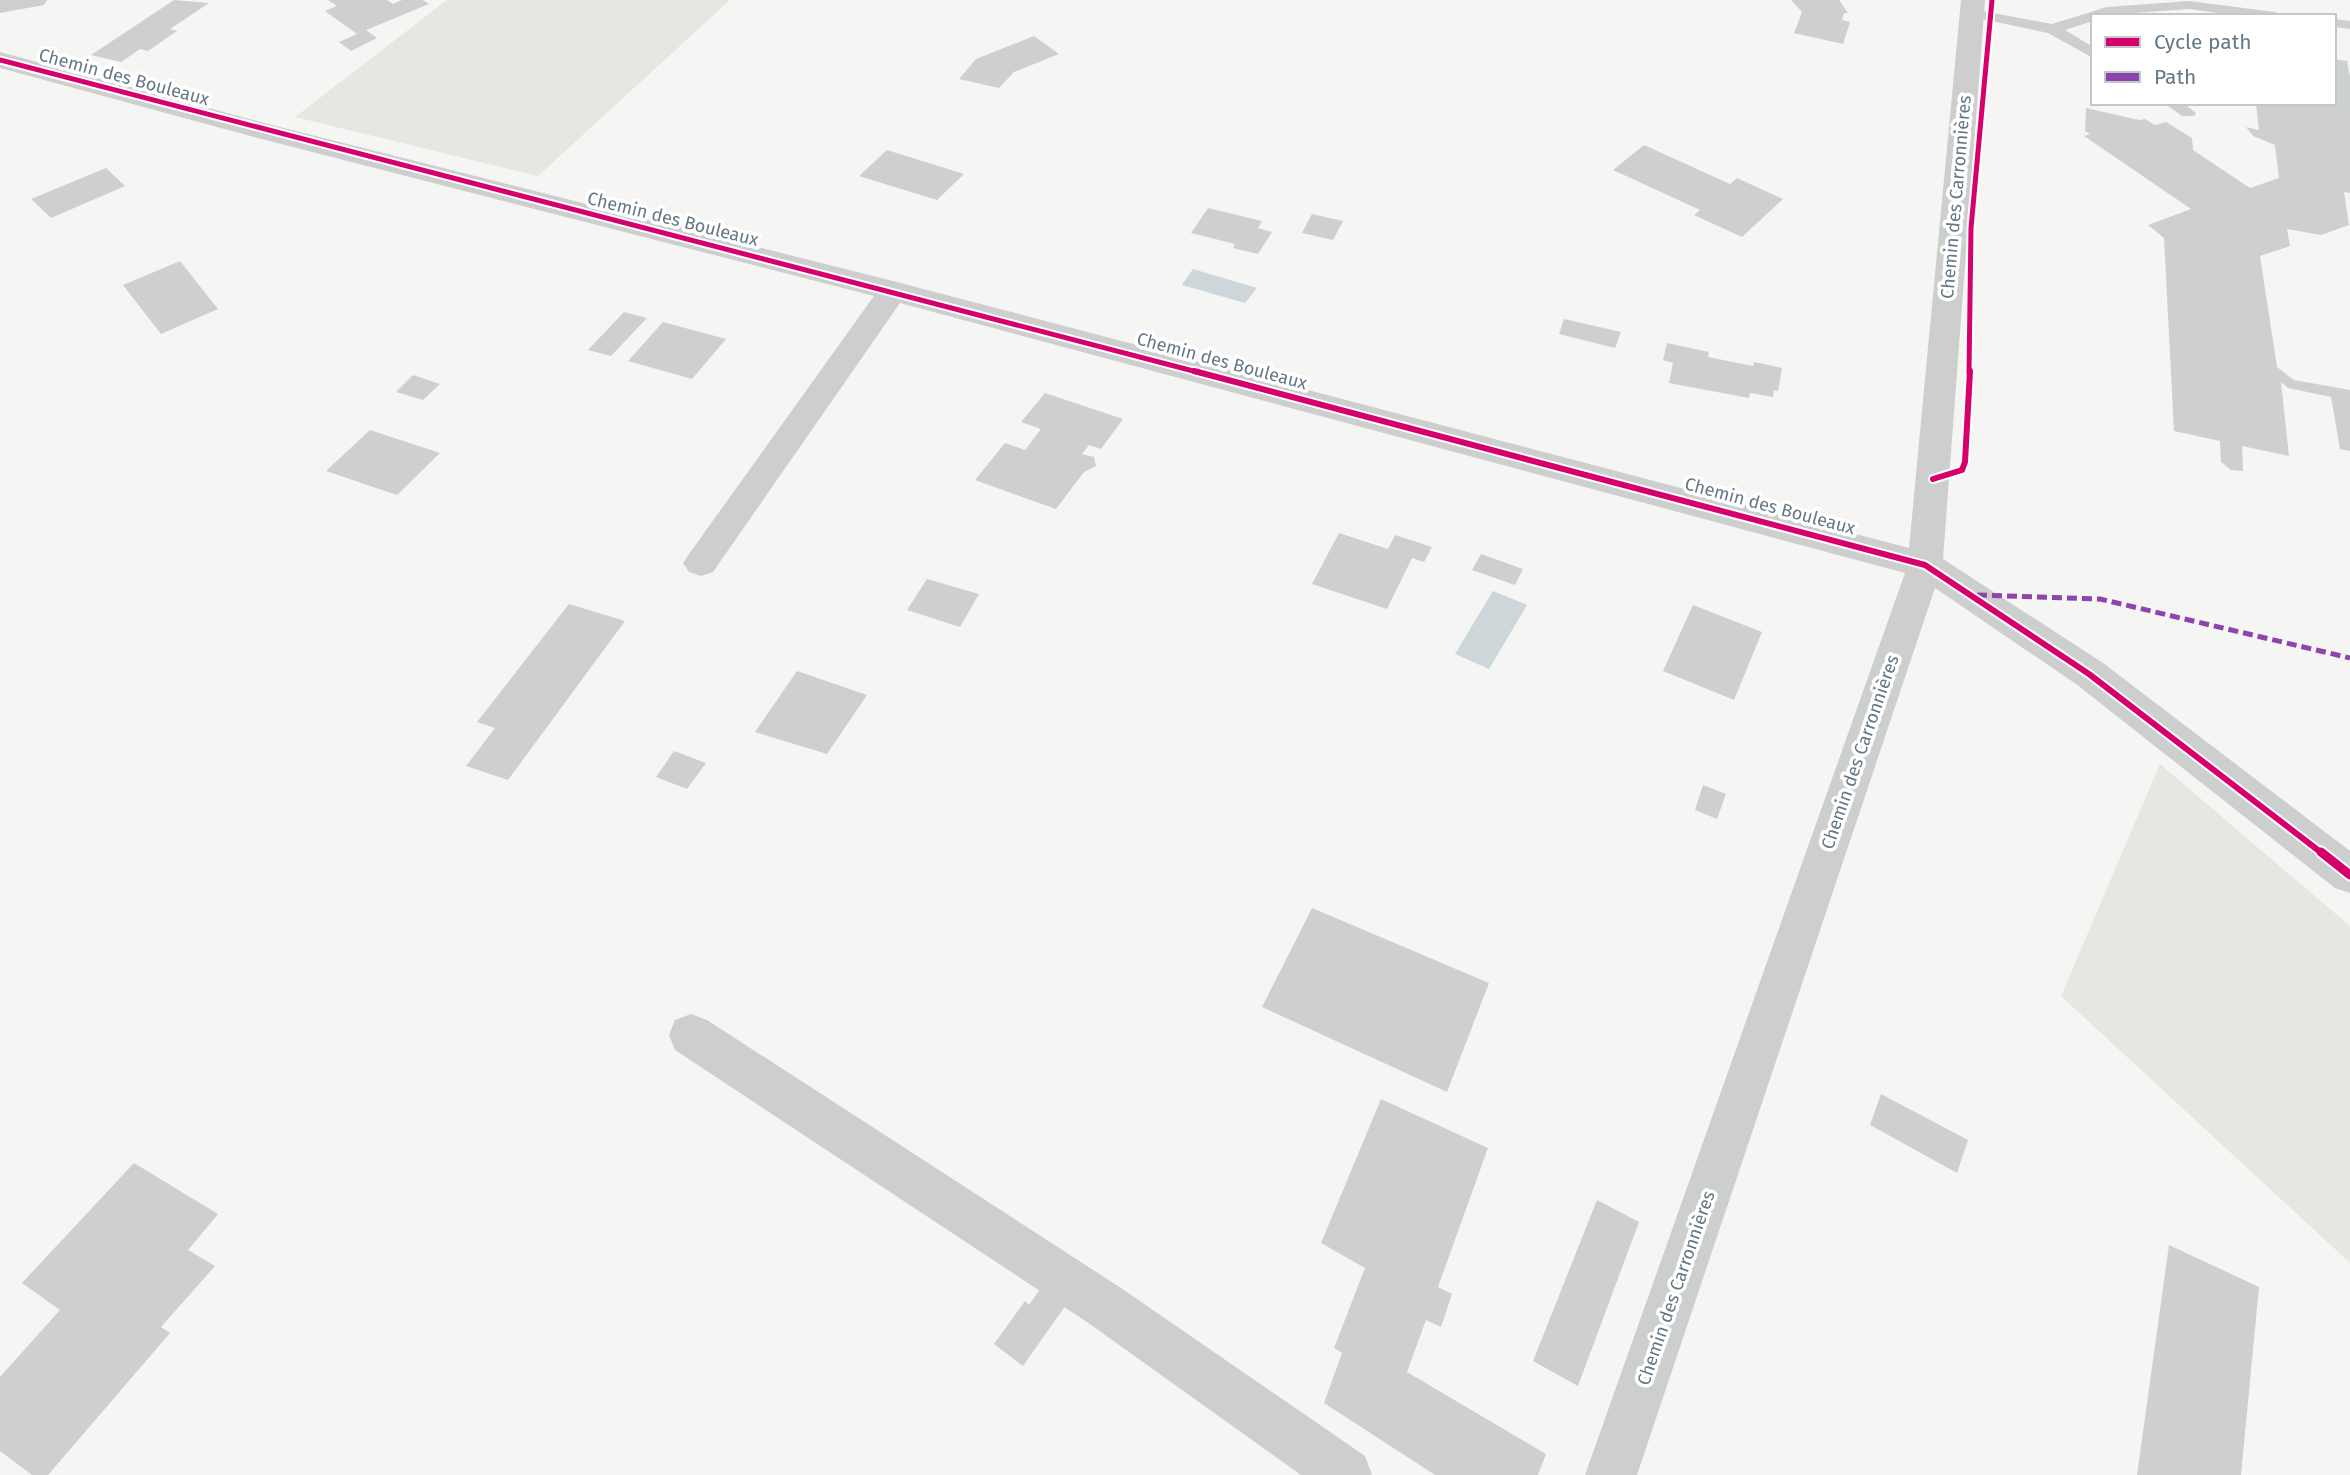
<svg xmlns="http://www.w3.org/2000/svg" width="2350" height="1475" font-family="'Fira Sans',sans-serif">
  <style>
    .green { fill: #e5e8e2 }
    .water { fill: #cdd6d8 }
    .building { fill: #ced0d0 }
    .lines { fill: none; stroke-linecap: round; stroke-linejoin: round }
    .service { fill: #cdcfcf; fill-rule: evenodd }
    .minor { fill: #cdcfcf; fill-rule: evenodd }
    .quiet { stroke: #8e44ad; stroke-width: 5; stroke-dasharray: 10 5; stroke-linecap: butt }
    .cycleway-far2-casing { stroke: #fff; stroke-width: 9 }
    .cycleway-far1-casing { stroke: #fff; stroke-width: 10 }
    .cycleway-casing { stroke: #fff; stroke-width: 13 }
    .cycleway-far2 { stroke: #d6006c; stroke-width: 5 }
    .cycleway-far1 { stroke: #d6006c; stroke-width: 6 }
    .cycleway { stroke: #d6006c; stroke-width: 9 }
    .labels { text-anchor: middle; stroke-width: 7; stroke-linejoin: round; paint-order: stroke }
    .street-label { font-size: 18px; fill: #647885; stroke: #fff }
  </style>
  <rect width="100%" height="100%" fill="#f5f5f4"/>
  <g class="green">
    <path d="M447,0H730L538,176L295,117Z"/>
    <path d="M2160,764L2350,926V1263L2061,996Z"/>
  </g>
  <g class="water">
    <path d="M1193,269L1257,288L1245,303L1182,285Z"/>
    <path d="M1493,591L1527,605L1489,669L1455,654Z"/>
  </g>
  <g class="building">
    <path d="M174,0L209,3L170,29L177,31L148,51L140,49L121,62L91,55Z"/>
    <path d="M328,0H387L393,4L402,0H423L429,4L366,30L377,38L351,51L339,42L357,34L325,11L337,6Z"/>
    <path d="M1791,0H1839L1848,13H1844L1842,20L1850,22L1843,44L1794,33L1802,12Z"/>
    <path d="M1034,36L1059,54L1014,72L999,88L959,79L976,59Z"/>
    <path d="M2334,59L2347,61L2350,77V193L2344,192L2349,225L2321,235L2287,229L2290,246L2260,256L2277,367L2294,380L2350,390V451L2340,449L2331,397L2288,388L2281,382L2289,456L2242,446L2243,471L2231,470L2221,462L2220,441L2174,431L2164,238L2148,225L2191,209L2084,136L2090,134L2085,131L2086,108L2139,120L2145,119L2155,125L2166,122L2192,138L2193,150L2250,188L2279,178L2275,145L2253,136L2246,127L2259,130L2256,103H2334Z"/>
    <path d="M1644,145L1730,184L1737,178L1783,199L1742,237L1694,215L1700,210L1613,170Z"/>
    <path d="M887,150L964,174L937,200L859,176Z"/>
    <path d="M106,168L125,186L51,218L31,199Z"/>
    <path d="M1208,208L1262,221L1258,228L1272,232L1258,254L1233,248L1235,244L1191,233Z"/>
    <path d="M1312,214L1343,221L1333,240L1302,233Z"/>
    <path d="M180,261L218,309L161,334L123,285Z"/>
    <path d="M624,312L647,318L611,356L588,350Z"/>
    <path d="M1564,319L1621,332L1615,348L1559,334Z"/>
    <path d="M663,322L726,339L692,379L628,361Z"/>
    <path d="M1667,343L1709,352L1708,357L1753,366L1754,362L1782,368L1778,391L1774,390L1773,397L1750,393L1749,398L1669,383L1673,363L1663,360Z"/>
    <path d="M413,375L440,384L423,400L396,392Z"/>
    <path d="M1045,393L1123,419L1101,449L1089,445L1082,454L1094,457L1096,466L1084,472L1056,509L975,480L1005,443L1025,450L1041,429L1021,422Z"/>
    <path d="M370,430L440,453L397,495L326,471Z"/>
    <path d="M1339,533L1388,549L1395,535L1432,547L1424,562L1412,558L1387,609L1312,584Z"/>
    <path d="M1481,554L1523,569L1515,585L1472,570Z"/>
    <path d="M927,579L979,594L960,627L907,610Z"/>
    <path d="M569,604L625,621L508,780L466,766L495,728L477,722Z"/>
    <path d="M1693,605L1762,632L1734,700L1663,671Z"/>
    <path d="M797,671L867,695L827,754L755,732Z"/>
    <path d="M674,751L706,763L687,789L656,777Z"/>
    <path d="M1703,785L1726,794L1717,819L1695,810Z"/>
    <path d="M1312,908L1489,983L1447,1092L1262,1007Z"/>
    <path d="M1881,1094L1968,1140L1957,1173L1870,1125Z"/>
    <path d="M1381,1099L1488,1148L1438,1287L1452,1294L1441,1327L1426,1320L1407,1372L1546,1454L1538,1475H1435L1324,1403L1342,1353L1334,1348L1365,1268L1321,1243Z"/>
    <path d="M134,1163L218,1214L188,1250L215,1266L161,1327L170,1333L48,1475H32L0,1451V1377L60,1310L22,1283Z"/>
    <path d="M1597,1200L1639,1222L1578,1386L1533,1361Z"/>
    <path d="M2169,1245L2259,1287L2241,1475H2137Z"/>
    <path d="M1041,1288L1066,1305L1023,1366L994,1344L1025,1301L1029,1305Z"/>
  </g>
  <g class="lines">
    <g class="service">
      <path d="M2189,1L2275,12L2282,16H2239L2189,9L2093,16V21L2065,30L2093,47V58L2048,33L1972,17L1965,13L1972,9L2052,24L2107,7Z"/>
      <path d="M2334,19L2350,21V29L2334,27Z"/>
      <path d="M2164,103H2183L2196,113L2194,116H2182Z"/>
    </g>
    <g class="minor">
      <path d="M0,0H47L44,5L0,13Z"/>
      <path d="M1961,0H1985L1943,559L2103,663L2350,851V893L2335,888L2076,684L1935,588L1637,1475H1585L1905,573L900,303L713,572L701,576L689,572L683,563L689,554L874,296L254,137L0,68V52L272,125L893,281L1909,548Z"/>
      <path d="M691,1014L707,1020L1121,1288L1365,1456L1372,1475H1301L1087,1322L675,1050L669,1035L675,1020Z"/>
    </g>
    <path class="quiet" d="M1977,595L2100,599L2350,658"/>
    <defs>
      <g id="cycleway-far2">
        <path d="M0,60L1201,373"/>
        <path d="M1969,373L1971,228L1992,0"/>
      </g>
      <g id="cycleway-far1">
        <path d="M1194,371L1925,565L2089,674L2323,854"/>
        <path d="M1933,479L1962,470L1965,462L1970,371"/>
      </g>
      <path id="cycleway" d="M2321,852L2350,875"/>
    </defs>
    <use href="#cycleway-far2" class="cycleway-far2-casing"/>
    <use href="#cycleway-far1" class="cycleway-far1-casing"/>
    <use href="#cycleway" class="cycleway-casing"/>
    <use href="#cycleway-far2" class="cycleway-far2"/>
    <use href="#cycleway-far1" class="cycleway-far1"/>
    <use href="#cycleway" class="cycleway"/>
  </g>
  <g class="labels">
    <g class="street-label">
      <text transform="translate(124 77) rotate(15)" y="6">Chemin des Bouleaux</text>
      <text transform="translate(1956 197) rotate(-85)" y="6">Chemin des Carronnières</text>
      <text transform="translate(673 219) rotate(14)" y="6">Chemin des Bouleaux</text>
      <text transform="translate(1222 361) rotate(15)" y="6">Chemin des Bouleaux</text>
      <text transform="translate(1770 506) rotate(15)" y="6">Chemin des Bouleaux</text>
      <text transform="translate(1860 752) rotate(-71)" y="6">Chemin des Carronnières</text>
      <text transform="translate(1676 1288) rotate(-71)" y="6">Chemin des Carronnières</text>
    </g>
  </g>
  <rect x="2091" y="14" width="245" height="91" fill="#ffffff" stroke="#c1c9ce" stroke-width="2"/>
  <rect x="2105" y="37" width="35" height="10" fill="#d6006c" stroke="#c1c9ce" stroke-width="2"/>
  <text x="2154" y="49" font-size="21" fill="#647885">Cycle path</text>
  <rect x="2105" y="72" width="35" height="10" fill="#8e44ad" stroke="#c1c9ce" stroke-width="2"/>
  <text x="2154" y="84" font-size="21" fill="#647885">Path</text>
</svg>
